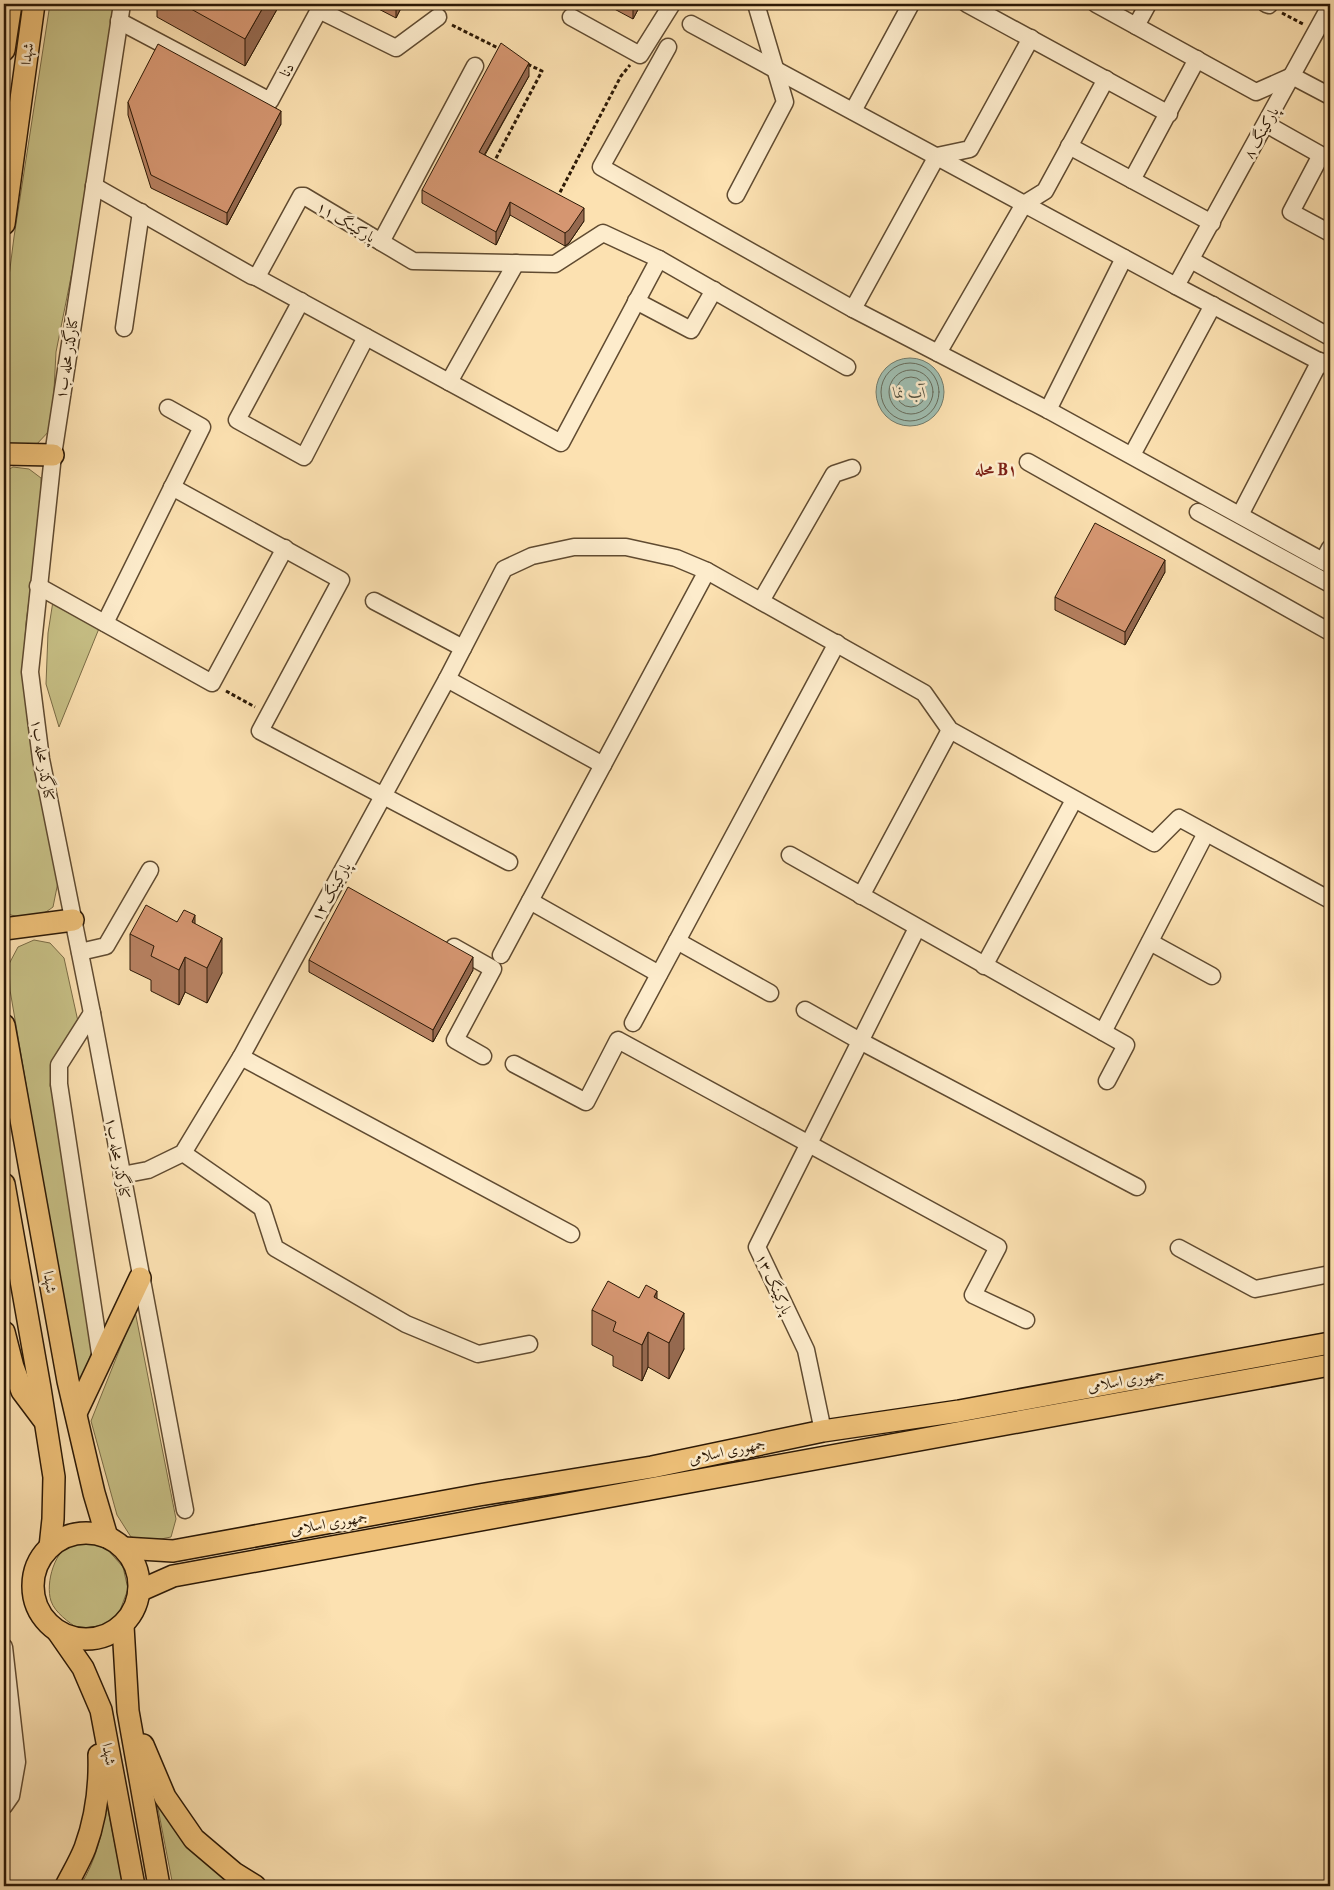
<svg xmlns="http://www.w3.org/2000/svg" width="1334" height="1890" font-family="'IM FELL French Canon',Amiri,serif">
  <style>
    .green { fill: #c7c086; stroke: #7a6c46 }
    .water { fill: #9fbdb0; stroke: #717b6c }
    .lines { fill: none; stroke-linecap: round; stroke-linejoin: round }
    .shore { stroke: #666b5b; stroke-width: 1 }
    .minor-casing { stroke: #604b31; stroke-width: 19 }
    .major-casing { stroke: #2c1906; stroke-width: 24 }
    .path { stroke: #2c1906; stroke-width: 3; stroke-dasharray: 4 2.5; stroke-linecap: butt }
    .minor { stroke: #fdeccc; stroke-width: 16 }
    .major { stroke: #eec078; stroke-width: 21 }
    .wall { fill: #b78161; stroke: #2c1906 }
    .shaded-wall { fill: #95694f; stroke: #2c1906 }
    .building { fill: #d59671; stroke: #2c1906 }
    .labels { text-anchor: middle; stroke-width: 5; stroke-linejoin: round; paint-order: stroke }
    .street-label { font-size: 15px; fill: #2c1906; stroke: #fdeccc }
    .water-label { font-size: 16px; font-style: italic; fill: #545242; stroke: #fdeccc }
    .neighbourhood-label { font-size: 16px; font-weight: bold; fill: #7a1f14; stroke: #fdeccc }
  </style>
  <rect width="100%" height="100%" fill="#fce1b1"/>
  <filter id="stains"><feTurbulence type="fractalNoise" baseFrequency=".004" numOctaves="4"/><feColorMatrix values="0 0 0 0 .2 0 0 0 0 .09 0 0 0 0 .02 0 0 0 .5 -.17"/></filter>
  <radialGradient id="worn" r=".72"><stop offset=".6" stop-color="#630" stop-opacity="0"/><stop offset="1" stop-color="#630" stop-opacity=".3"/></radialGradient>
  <g class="green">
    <path d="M50,4H114L89,187L56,352L52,428L34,447H13L4,443V316L14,237Z"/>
    <path d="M13,467L29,469L41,478L42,500L26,623L24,656L25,695L58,882L53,907C36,920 25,920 5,913L4,910V472Z"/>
    <path d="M53,601L100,626L59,727L46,684L48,633Z"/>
    <path d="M34,940L50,943L64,958L79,1026L53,1063L50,1086L56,1103L93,1348L78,1390L10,990L9,964L18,947Z"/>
    <path d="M135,1311L176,1519L171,1537L151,1541L131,1537L117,1515L91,1421Z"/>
    <path d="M90,1542L107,1549L123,1567L128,1589L119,1613L105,1625L78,1629C69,1622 55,1613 51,1601C45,1583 55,1548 74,1543C79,1542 85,1543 90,1542Z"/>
    <path d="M155,1793L238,1886H173Z"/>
    <path d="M107,1804L123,1886H80C96,1861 102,1834 107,1804Z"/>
  </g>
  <circle class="water" cx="910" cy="392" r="34"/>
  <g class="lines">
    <g class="shore">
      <circle cx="910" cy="392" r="29"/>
      <circle cx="911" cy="392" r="22"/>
      <circle cx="911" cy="392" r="15"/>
    </g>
    <defs>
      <g id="minor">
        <path d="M122,4L53,455L30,672L41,759L92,1013L185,1510"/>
        <path d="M967,4L1169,114"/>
        <path d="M1096,4L1256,92L1292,76L1330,96"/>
        <path d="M1266,4L1269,5"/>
        <path d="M571,17L640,55L672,4"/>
        <path d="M119,21L270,101L319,10L396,48L438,17"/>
        <path d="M691,24L1176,286L1330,6"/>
        <path d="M1136,26L1148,4"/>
        <path d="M668,47L601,167L853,309L1048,410L1330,565"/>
        <path d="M853,111L911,4"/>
        <path d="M1266,124L1321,155L1291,212L1330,233"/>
        <path d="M1069,146L1212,223"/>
        <path d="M1132,180L1197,59"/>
        <path d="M94,186L252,276L256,277L259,273L301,196H304L381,242L475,66"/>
        <path d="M736,195L785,102L756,4"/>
        <path d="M381,242L413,261L555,264L603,233L659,259L847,367"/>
        <path d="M1191,260L1330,337"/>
        <path d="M256,277L561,443L659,259"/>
        <path d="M1176,286L1330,367"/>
        <path d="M301,301L237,420L304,457L366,337"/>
        <path d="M636,301L691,330L714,290"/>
        <path d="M853,309L937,156L970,149L1031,38"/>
        <path d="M124,328L141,212"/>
        <path d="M938,353L1024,204L1045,191L1106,79"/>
        <path d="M449,382L516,263"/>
        <path d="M1048,410L1124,258"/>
        <path d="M1132,455L1213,305"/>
        <path d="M1028,462L1330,632"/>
        <path d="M172,487L341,580L260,731L509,862"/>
        <path d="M1198,512L1330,584"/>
        <path d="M1240,515L1320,361"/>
        <path d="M1323,561L1330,548"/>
        <path d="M38,586L212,683L285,548"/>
        <path d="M374,601L463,648"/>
        <path d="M761,601L834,474L852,468"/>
        <path d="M105,623L202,427L168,408"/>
        <path d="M447,679L603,765"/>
        <path d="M790,855L1126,1045L1107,1081"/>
        <path d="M861,896L950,730"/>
        <path d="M530,901L659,974"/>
        <path d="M677,941L770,993"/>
        <path d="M1150,942L1212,976"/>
        <path d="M454,947L493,969L455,1040L483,1056"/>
        <path d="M80,952L106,946L150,870"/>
        <path d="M501,955L707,571"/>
        <path d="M984,966L1074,800"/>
        <path d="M805,1010L860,1041L1137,1187"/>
        <path d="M92,1013L59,1065V1084L101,1360"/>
        <path d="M633,1023L837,643"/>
        <path d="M1103,1032L1206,833"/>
        <path d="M241,1057L571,1234"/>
        <path d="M514,1064L586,1102L618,1040L998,1247L973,1295L1026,1320"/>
        <path d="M183,1153L262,1208L275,1248L406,1324L478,1354L529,1344"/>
        <path d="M122,1175L148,1170L183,1153L241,1057L293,961L447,679L504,569L532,556L574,547H626L676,558L707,571L924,693L950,730L1154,843L1179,818L1330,900"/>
        <path d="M1179,1248L1255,1289L1330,1274"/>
        <path d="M823,1431L806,1350L757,1247L917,928"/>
        <path d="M4,1647L17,1762L11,1796L4,1806"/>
      </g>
      <g id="major">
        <path d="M4,50L11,4"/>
        <path d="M4,224L34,4"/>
        <path d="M4,454L53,455"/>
        <path d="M4,929L73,920"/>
        <path d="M4,1025L68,1381L94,1493L107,1537"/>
        <path d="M4,1184L40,1388L54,1477L53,1519L50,1547"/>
        <path d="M4,1332L13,1367L22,1391L43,1419"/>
        <path d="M76,1413L140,1278"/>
        <circle cx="86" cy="1586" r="53"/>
        <path d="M124,1548L173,1551L479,1495L652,1467L823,1431L959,1411L1330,1343"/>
        <path d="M139,1591L173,1576L1330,1365"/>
        <path d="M123,1626L128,1711L159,1886"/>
        <path d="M58,1632L83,1668L101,1710L134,1886"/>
        <path d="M143,1745L165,1797L194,1839L234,1873L255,1886"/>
        <path d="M66,1886C72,1874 80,1861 85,1848C96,1818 100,1786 99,1755"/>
      </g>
    </defs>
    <use href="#minor" class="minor-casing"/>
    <use href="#major" class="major-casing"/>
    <g class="path">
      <path d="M1282,13L1303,24"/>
      <path d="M452,25L502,50"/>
      <path d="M493,164L542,71L527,64"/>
      <path d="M557,198L621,76L630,65"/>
      <path d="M226,691L255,707"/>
    </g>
    <use href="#minor" class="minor"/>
    <use href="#major" class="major"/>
  </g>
  <g class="wall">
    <path d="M157,4H280L245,66L157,17Z"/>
    <path d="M369,4H403L396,18Z"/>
    <path d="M605,4H641L633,19Z"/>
    <path d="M529,76L485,155L584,221L569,243L565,246L510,215L496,245L422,203V190Z"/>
    <path d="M128,102L281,124L227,225L151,188L128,115Z"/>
    <path d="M1165,572L1125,645L1055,610V597Z"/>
    <path d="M177,922L195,924L222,973L207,1003L185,992L179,1005L151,991V980L130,970V934Z"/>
    <path d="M309,960L473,970L433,1042L309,972Z"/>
    <path d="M639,1298L657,1299L684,1349L669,1379L648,1367L642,1381L613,1366V1356L592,1345V1310Z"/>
  </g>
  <g class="shaded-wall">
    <path d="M265,4H280L245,66V39Z"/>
    <path d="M396,4H403L396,18Z"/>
    <path d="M635,4H641L633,19V7Z"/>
    <path d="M529,63V76L479,164V152Z"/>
    <path d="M281,111V124L227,225V213Z"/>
    <path d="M510,202V215L496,245V232Z"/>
    <path d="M584,208V221L569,243L565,246V233Z"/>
    <path d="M1165,560V572L1125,645V632Z"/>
    <path d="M195,915V951L192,922Z"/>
    <path d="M222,938V973L207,1003V968Z"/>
    <path d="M185,957V992L179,1005V970Z"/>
    <path d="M473,957V970L433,1042V1030Z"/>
    <path d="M657,1291V1326L654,1297Z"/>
    <path d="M684,1313V1349L669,1379V1343Z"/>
    <path d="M648,1332V1367L642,1381V1345Z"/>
  </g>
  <g class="building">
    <path d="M182,4H265L245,39Z"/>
    <path d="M628,4H635L633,7Z"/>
    <path d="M501,43L529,63L479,152L584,208L569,230L565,233L510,202L496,232L422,190Z"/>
    <path d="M158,44L281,111L227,213L151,175L128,102Z"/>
    <path d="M1095,523L1165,560L1125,632L1055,597Z"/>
    <path d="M348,887L473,957L433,1030L309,960Z"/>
    <path d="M146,905L177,922L184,910L195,915L192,922L222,938L207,968L185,957L179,970L151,956L154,946L130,934Z"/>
    <path d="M608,1281L639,1298L646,1285L657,1291L654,1297L684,1313L669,1343L648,1332L642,1345L613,1331L616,1322L592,1310Z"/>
  </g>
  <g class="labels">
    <g class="street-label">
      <text transform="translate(27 54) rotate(-82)" y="5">شهدا</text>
      <text transform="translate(287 70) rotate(-62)" y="5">دنا</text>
      <text transform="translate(1261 133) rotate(-61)" y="5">پارکینگ ۸</text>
      <text transform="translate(346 222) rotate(31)" y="5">پارکینگ ۱۱</text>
      <text transform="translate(67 358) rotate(-81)" y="5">کنارگذر محله ب۱</text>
      <text transform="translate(43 760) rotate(81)" y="5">کنارگذر محله ب۱</text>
      <text transform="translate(331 892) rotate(-61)" y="5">پارکینگ ۱۲</text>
      <text transform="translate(118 1158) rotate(80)" y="5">کنارگذر محله ب۱</text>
      <text transform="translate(50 1282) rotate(80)" y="5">شهدا</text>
      <text transform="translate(774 1284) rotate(65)" y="5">پارکینگ ۱۳</text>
      <text transform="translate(1126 1380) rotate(-10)" y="5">جمهوری اسلامی</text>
      <text transform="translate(727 1451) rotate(-12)" y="5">جمهوری اسلامی</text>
      <text transform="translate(329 1523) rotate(-10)" y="5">جمهوری اسلامی</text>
      <text transform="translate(109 1754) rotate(79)" y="5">شهدا</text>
    </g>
    <g class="water-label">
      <text x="910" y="398">آب نما</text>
    </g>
    <g class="neighbourhood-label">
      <text x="996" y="475">محله B۱</text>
    </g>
  </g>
  <rect width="1334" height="1890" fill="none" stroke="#fce1b1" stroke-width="20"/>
  <rect x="5" y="5" width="1324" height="1880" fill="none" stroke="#2c1906" stroke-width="2.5"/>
  <rect x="10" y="10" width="1314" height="1870" fill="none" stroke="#2c1906"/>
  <rect width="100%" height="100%" filter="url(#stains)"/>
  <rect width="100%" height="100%" fill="url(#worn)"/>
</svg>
